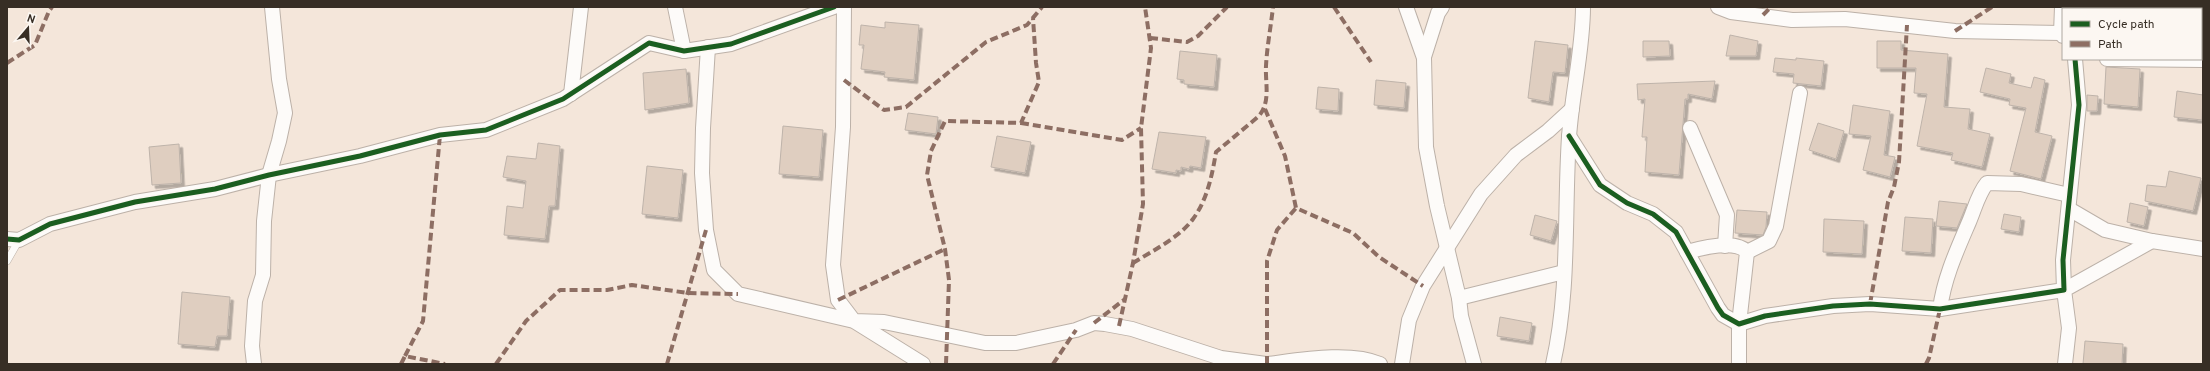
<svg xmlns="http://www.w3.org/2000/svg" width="2210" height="371" font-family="Overpass,sans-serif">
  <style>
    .building { fill: #dfcec0; stroke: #beb3aa; filter: url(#shadow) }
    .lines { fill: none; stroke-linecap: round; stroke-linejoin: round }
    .service-casing { stroke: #bcb1a8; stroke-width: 8 }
    .minor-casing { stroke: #bcb1a8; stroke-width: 16 }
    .service { stroke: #fdfbf9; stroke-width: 7 }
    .minor { stroke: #fdfbf9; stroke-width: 14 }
    .quiet { stroke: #8d6e63; stroke-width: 4; stroke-dasharray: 8 4; stroke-linecap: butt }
    .cycleway-casing { stroke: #fcf7f2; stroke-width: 8 }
    .cycleway { stroke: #1b5e20; stroke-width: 5 }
  </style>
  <defs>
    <filter id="shadow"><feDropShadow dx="3.5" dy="3.5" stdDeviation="0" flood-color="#0004"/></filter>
  </defs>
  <rect width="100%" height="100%" fill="#f4e6da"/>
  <g class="building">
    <path d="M885,22L919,25L914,80L884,77L885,72L861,69L864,45H859L861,25L885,28Z"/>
    <path d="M1730,35L1758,41L1756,56H1726Z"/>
    <path d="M1535,41L1568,45L1565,73L1553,72L1549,102L1528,98Z"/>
    <path d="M1643,41H1669L1670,56L1643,57Z"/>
    <path d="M1877,41H1901V50L1948,54L1944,107L1970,109L1968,129L1990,134L1982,167L1951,160L1953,153L1917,146L1927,94L1914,93L1916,68H1877Z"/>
    <path d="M1180,51L1217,55L1214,87L1184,84V80L1177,79Z"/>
    <path d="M1775,58L1796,60V58L1824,61L1821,86L1793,83L1794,74L1773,72Z"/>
    <path d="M2106,67L2140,69L2138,107L2104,104Z"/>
    <path d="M1986,68L2011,74L2009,83L2031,88L2034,77L2045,80L2035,132L2052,136L2041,179L2010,171L2026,108L2009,105L2010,99L1980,92Z"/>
    <path d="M686,69L689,103L645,110L643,73Z"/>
    <path d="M1376,80L1406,83L1404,108L1374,105Z"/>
    <path d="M1715,81L1712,99L1688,94V99H1685L1679,175L1645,172L1647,137H1642L1645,99L1638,100L1637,84Z"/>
    <path d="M1318,87L1339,89L1338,111L1316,109Z"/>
    <path d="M2177,91L2203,95L2202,120L2174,117Z"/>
    <path d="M2087,95L2098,96L2097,111H2087Z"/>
    <path d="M1853,105L1890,111L1884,155L1895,157L1890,177L1863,170L1871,136L1849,134Z"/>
    <path d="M908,113L938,117L936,134L905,130Z"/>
    <path d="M1818,123L1844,131L1836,159L1809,150Z"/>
    <path d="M783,126L823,130L819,177L779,174Z"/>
    <path d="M1159,132L1206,137L1201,168L1190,166L1189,169L1181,167V171L1176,170V173L1152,169Z"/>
    <path d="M997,136L1031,142L1025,173L991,167Z"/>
    <path d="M538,143L560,146L555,206H549L545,239L504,235L507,206L523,208L526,181L503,177L507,156L536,159Z"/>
    <path d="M179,144L181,183L152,185L149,147Z"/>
    <path d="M647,166L683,170L678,218L642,214Z"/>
    <path d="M2169,171L2201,178L2193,211L2145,201L2147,185L2166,187Z"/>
    <path d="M1939,201L1967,204L1957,228L1936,226Z"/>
    <path d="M2130,203L2148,207L2144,226L2127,222Z"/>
    <path d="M1737,210L1767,212L1766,227L1763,235L1735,233Z"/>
    <path d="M2004,214L2021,217L2019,232L2001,229Z"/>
    <path d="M1535,215L1557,221L1551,241L1530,235Z"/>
    <path d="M1905,217L1933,219L1931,253L1902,251Z"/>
    <path d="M1824,219L1864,221L1862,254L1823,252Z"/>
    <path d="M182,292L230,297L227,336H217L215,347L178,344Z"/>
    <path d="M1500,317L1532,323L1529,341L1497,336Z"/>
    <path d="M2085,341L2123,344L2122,364H2083Z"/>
  </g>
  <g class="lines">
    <defs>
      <path id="service" d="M7,261L19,240"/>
      <g id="minor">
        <path d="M675,7L684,51"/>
        <path d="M844,7L843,127L833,265L838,300L854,321L884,322L985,343H1016L1076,330L1094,323L1105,324L1132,329L1221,358L1266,364"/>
        <path d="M1406,7L1424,58L1426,147L1437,206L1459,298L1461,316L1474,364"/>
        <path d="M1718,7L1731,12L1792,20L1845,19L1955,31L2061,33"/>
        <path d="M2062,7L2061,33L2063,36"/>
        <path d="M2182,9L2183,7"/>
        <path d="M708,47L703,128L702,173L706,230L714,270L738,294L854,321L923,364"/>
        <path d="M1424,57L1438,13L1442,7"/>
        <path d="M2107,59L2203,60"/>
        <path d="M571,94L581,7"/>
        <path d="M1690,128L1727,215L1725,246"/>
        <path d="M1569,136L1600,185L1627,203L1653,214L1676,232L1718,308L1723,315L1739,324L1765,316L1833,306L1870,304L1940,309L2064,290L2063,260L2079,105L2075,59"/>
        <path d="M2069,209L2105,230L2152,241L2203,249"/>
        <path d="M7,239L19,240L50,224L135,202L215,189L269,175L360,156L440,135L486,130L563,99L649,43L684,51L731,44L834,7"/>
        <path d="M1687,252C1701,248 1736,239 1747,252L1739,324V364"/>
        <path d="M1747,252L1769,241L1776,226L1800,93"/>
        <path d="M1459,298L1564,272"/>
        <path d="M1940,309C1944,278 1957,250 1969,222C1975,208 1978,194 1987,183L2021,184L2069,195"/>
        <path d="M254,364L252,346L255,301L263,275L264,221L269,175L279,141L285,113L279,79L272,7"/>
        <path d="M1268,364C1300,360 1350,351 1380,364"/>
        <path d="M1402,364L1409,320L1423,286L1481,194L1516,155L1548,131L1572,109"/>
        <path d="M1553,364C1570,290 1564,212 1569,137C1572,93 1583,50 1583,7"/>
        <path d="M2065,364L2069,328L2064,290L2152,241"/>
      </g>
    </defs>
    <use href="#service" class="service-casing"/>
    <use href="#minor" class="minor-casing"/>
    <use href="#service" class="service"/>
    <use href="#minor" class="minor"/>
    <g class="quiet">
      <path d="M1334,7L1371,62"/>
      <path d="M1763,15L1771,7"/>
      <path d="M1955,31L1992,7"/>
      <path d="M1150,38L1187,42L1198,36L1227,7"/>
      <path d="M7,63L35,45L49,11L52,7"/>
      <path d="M844,80L884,110L906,107L986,42L1027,25L1042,7"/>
      <path d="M1265,109L1285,156L1296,208L1353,233L1379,257L1423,286"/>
      <path d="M1021,123L1122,140L1141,128"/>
      <path d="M1133,263C1152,251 1179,238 1193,219C1207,200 1212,176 1216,152L1259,116C1271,101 1265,83 1266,66C1267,46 1271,26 1273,7"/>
      <path d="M838,300L945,249"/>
      <path d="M1870,304L1888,202L1894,187L1899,162L1907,25"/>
      <path d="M1094,323L1125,299"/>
      <path d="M1119,326L1133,263L1143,204L1141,128L1151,48L1145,7"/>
      <path d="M405,356L423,321L440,135"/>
      <path d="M401,364L405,356L445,364"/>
      <path d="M496,364L526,321L560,290H607L632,285L688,293L738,294"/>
      <path d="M667,364L706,230"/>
      <path d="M946,364L949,280L945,249L927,175L931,151L945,121L1021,123L1039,82L1036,63L1033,18"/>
      <path d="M1053,364L1076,330"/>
      <path d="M1267,364V261L1277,230L1296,208"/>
      <path d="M1926,364L1929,358L1940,309"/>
    </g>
    <defs>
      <g id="cycleway">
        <path d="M1569,136L1600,185L1627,203L1653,214L1676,232L1718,308L1723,315L1739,324L1765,316L1833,306L1870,304L1940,309L2064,290L2063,260L2079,105L2075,59"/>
        <path d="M7,239L19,240L50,224L135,202L215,189L269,175L360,156L440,135L486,130L563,99L649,43L684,51L731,44L834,7"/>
      </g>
    </defs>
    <use href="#cycleway" class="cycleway-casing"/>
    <use href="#cycleway" class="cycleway"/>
  </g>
  <rect width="2210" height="371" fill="none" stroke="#372e25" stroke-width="16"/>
  <rect x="2062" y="8" width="140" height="52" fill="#fcf7f2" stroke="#ada7a0"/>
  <rect x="2070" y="21" width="20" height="6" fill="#1b5e20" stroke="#ada7a0"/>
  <text x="2098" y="28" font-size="12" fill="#372e25">Cycle path</text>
  <rect x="2070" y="41" width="20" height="6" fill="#8d6e63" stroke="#ada7a0"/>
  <text x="2098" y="48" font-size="12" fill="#372e25">Path</text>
  <g transform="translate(28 28) rotate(19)" stroke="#fcf7f2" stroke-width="3" paint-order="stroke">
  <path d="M0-3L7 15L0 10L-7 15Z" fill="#372e25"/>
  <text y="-6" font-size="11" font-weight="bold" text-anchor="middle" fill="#372e25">N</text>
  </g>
</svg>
